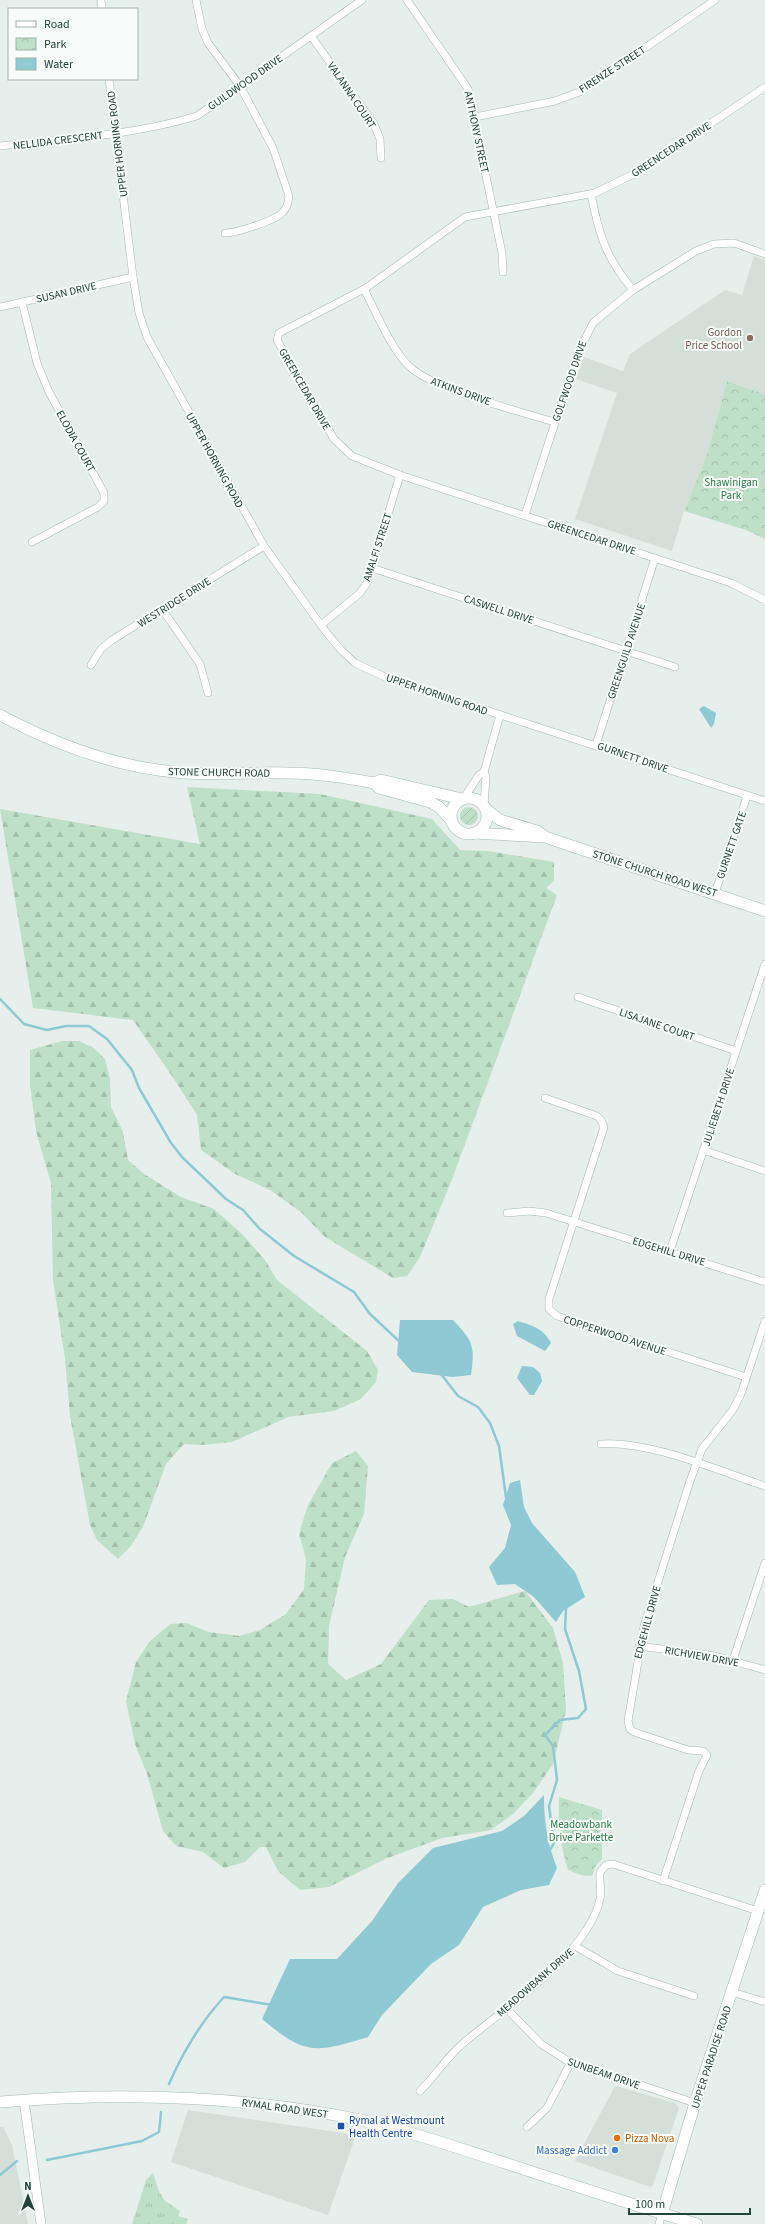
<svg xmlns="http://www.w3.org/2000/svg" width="765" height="2224" font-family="'Source Sans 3',sans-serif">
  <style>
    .built { fill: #d4dfda }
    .grass { fill: url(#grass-tufts) }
    .forest { fill: url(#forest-firs) }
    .park { fill: url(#park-crowns) }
    .garden { fill: url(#garden-furrows) }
    .water { fill: #8ec9d4 }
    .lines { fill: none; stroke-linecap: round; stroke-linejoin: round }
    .stream { stroke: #8ec9d4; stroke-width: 2.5 }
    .minor-casing { stroke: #a8b8b2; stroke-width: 8 }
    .tertiary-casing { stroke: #a8b8b2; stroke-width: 10 }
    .secondary-casing { stroke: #a4bbb3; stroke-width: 12 }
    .minor { stroke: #fff; stroke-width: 7 }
    .tertiary { stroke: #fff; stroke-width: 9 }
    .secondary { stroke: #fff; stroke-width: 11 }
    .education-dot { fill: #8d6e63; stroke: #f7fbf9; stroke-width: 1.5 }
    .transit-dot { fill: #1a4fb4; stroke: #f7fbf9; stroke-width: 1.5 }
    .food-dot { fill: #e8710a; stroke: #f7fbf9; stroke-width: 1.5 }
    .shop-dot { fill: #3f7fe0; stroke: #f7fbf9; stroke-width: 1.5 }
    .labels { text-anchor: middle; stroke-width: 4; stroke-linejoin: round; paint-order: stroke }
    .street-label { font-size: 11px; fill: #24423a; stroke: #f7fbf9 }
    .education-label { font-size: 11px; fill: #785e54; stroke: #f7fbf9; text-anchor: end }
    .park-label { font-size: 11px; fill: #2d7a4b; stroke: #f7fbf9 }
    .transit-label { font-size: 11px; fill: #164399; stroke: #f7fbf9; text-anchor: start }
    .food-label { font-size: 11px; fill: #c56008; stroke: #f7fbf9; text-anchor: start }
    .shop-label { font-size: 11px; fill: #366cbe; stroke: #f7fbf9; text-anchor: end }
  </style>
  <defs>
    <pattern id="grass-tufts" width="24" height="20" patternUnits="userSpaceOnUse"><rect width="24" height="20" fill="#bfe0c8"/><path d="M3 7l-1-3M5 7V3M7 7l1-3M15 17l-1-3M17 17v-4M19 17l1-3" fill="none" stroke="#a4c1ad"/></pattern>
    <pattern id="forest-firs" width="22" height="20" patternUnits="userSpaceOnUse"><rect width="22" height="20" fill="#bfe0c8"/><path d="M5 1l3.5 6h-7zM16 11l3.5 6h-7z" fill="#a4c1ad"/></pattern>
    <pattern id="park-crowns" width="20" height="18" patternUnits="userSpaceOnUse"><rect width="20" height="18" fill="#bfe0c8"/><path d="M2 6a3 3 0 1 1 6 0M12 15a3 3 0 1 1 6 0" fill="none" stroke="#a4c1ad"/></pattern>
    <pattern id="garden-furrows" width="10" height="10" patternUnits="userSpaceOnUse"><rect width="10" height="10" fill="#bfe0c8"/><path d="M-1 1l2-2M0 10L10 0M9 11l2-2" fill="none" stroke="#a4c1ad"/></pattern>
  </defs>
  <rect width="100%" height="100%" fill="#e6efeb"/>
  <g class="built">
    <path d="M754,256L765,260V394L727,381L707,454L684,511L672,551L575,519L617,393L576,379L584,357L623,371L630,354L725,290L742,295Z"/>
    <path d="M615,2086L675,2103L679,2108L653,2185L650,2187L575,2161Z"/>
    <path d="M188,2110L356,2135L328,2215L171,2162Z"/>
    <path d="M0,2127H3L12,2145L28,2224H0Z"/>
  </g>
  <path class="grass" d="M153,2173L159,2191L164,2200L180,2211L178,2216L188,2219L186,2224H132L146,2180Z"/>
  <g class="forest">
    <path d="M187,787L320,794L432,819L460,850L488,851L554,862V881L546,888L557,895L451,1182L420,1257L407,1276L393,1278L325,1237L301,1212L270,1190L235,1174L201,1150L197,1115L174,1079L133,1020L33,1008L0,809L200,844Z"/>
    <path d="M62,1041H79L94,1048L105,1059L110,1079L111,1107L123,1132L128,1160L144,1174L181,1197L214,1209L243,1235L265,1260L277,1280L367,1351L378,1370L376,1382L361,1399L334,1411L288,1417L232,1442L202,1445L184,1444L166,1464L143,1527L130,1547L118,1559L97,1540L90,1525L70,1416L65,1359L53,1280L51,1184L36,1131L30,1085V1050Z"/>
    <path d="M356,1451L368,1466L364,1514L345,1557L329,1626L328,1664L346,1680L381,1664L429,1600L453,1599L469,1607L525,1591L553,1628L563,1663L566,1710L553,1764L533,1793L513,1814L491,1830L442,1838L385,1859L329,1887L300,1890L278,1871L266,1847H260L245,1862L224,1868L203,1852L176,1846L163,1831L147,1774L135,1744L126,1701L136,1662L149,1642L170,1624L186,1623L209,1632L239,1636L260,1630L286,1614L304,1589L306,1559L299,1534L308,1505L332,1463Z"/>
  </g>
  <g class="park">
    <path d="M727,381L765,394V539L746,530L684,511L707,454Z"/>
    <path d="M559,1797L602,1810V1859L596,1865L592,1876L581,1875L568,1870C560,1845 558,1822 559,1797Z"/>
  </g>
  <circle class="garden" cx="469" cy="816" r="9"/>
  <g class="water">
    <path d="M704,706L716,713L714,724L711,728L699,709Z"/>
    <path d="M400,1320H453C473,1341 475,1346 471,1375L453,1377L412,1372L397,1355Z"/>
    <path d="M518,1321C533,1326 543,1328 551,1343L545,1351L517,1336L513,1324Z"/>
    <path d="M522,1366L533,1367L540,1373L542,1381L534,1395H530L517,1378Z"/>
    <path d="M520,1480L524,1507L532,1523L575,1572L585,1597L563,1611L556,1622L534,1597L515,1584L497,1585L489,1567L505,1548L511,1525L503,1505L510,1483Z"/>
    <path d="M544,1795C544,1821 547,1843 557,1868L549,1885L521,1890L483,1907L459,1945L431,1964L382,2015L368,2037C315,2053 306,2056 262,2019L290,1959H337L372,1921L398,1883L433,1848L502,1831L524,1816Z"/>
  </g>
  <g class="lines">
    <g class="stream">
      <path d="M0,999L24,1024L47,1030L66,1026H89L107,1039L132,1070L139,1088L171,1143L182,1157L226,1199L243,1210L260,1229L294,1256L354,1292L370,1314L400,1342"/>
      <path d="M441,1374L458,1396L478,1407L490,1423L499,1446L506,1497"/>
      <path d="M549,1852L554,1843L549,1806L557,1780L553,1746L545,1735L560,1720L578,1718L586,1709L579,1671L565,1629L566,1608"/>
      <path d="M169,2084C183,2052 200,2023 224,1997L272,2005"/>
      <path d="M47,2160L142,2141L159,2132L161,2112"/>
      <path d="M0,2175L17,2161"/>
    </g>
    <defs>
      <g id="minor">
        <path d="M101,0L102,9"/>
        <path d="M196,0L202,29L208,43L240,86L273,148L289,196C288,204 287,208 282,213C274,221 236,233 225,233"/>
        <path d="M407,0L468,89L502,253L503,272"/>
        <path d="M311,36L374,124L380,139L381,158"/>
        <path d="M109,79L133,277L139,313L147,337L264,546L326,632L341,650L355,663L387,678L765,801"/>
        <path d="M765,87L640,171L595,193L465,217L366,288L279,333L277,340L334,439L352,456L400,475L731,583L765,600"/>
        <path d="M475,117L555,101L582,91L715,0"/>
        <path d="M0,146C66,139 134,135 197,116L362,0"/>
        <path d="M591,194C599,235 606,258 633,290"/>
        <path d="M364,289C376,312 392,351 410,367C435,390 519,411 554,422"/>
        <path d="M22,302L37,363L49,392L104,493V501L98,507L32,542"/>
        <path d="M0,307L133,277"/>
        <path d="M525,515L577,355L593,323L633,290L696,251L714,244L734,243L765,254"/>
        <path d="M372,568L675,667"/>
        <path d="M162,609L200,664L208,693"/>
        <path d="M321,625L360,593L367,583L400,475"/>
        <path d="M91,665L101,649L112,640L264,546"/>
        <path d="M596,745L655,558"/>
        <path d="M464,798L479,775L484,772"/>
        <path d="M484,805L486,777L484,772L500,715"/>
        <path d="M715,893L747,796"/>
        <path d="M578,997L736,1051"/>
        <path d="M545,1098L597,1116L601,1120L604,1127L549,1299V1309L557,1316L746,1377"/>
        <path d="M703,1150L765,1171"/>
        <path d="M507,1213L529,1211L546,1213L765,1282"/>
        <path d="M670,1251L765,964"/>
        <path d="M601,1444C648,1440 719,1471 765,1486"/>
        <path d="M639,1646L715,1656L765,1670"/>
        <path d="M733,1660L765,1563"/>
        <path d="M663,1881L699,1771L707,1755L703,1751L688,1750L634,1732L630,1729L628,1721L644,1626L690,1481L702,1449L732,1411L741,1394L765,1321"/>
        <path d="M575,1946L618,1971L694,1996"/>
        <path d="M732,1992L765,2002"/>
        <path d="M506,2008L541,2044L568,2061L695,2103"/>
        <path d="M420,2091C434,2077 445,2060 460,2046C502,2009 588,1955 600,1899C602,1889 599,1881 600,1872L606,1865L613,1864L758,1911"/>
        <path d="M527,2127L547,2108L571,2062"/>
        <path d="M659,2224L662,2214"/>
      </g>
      <path id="tertiary" d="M24,2100L41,2224"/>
      <g id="secondary">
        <path d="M0,715C58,746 118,768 184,773C219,775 253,772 288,773C317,773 346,778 375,783L381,780L462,799"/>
        <path d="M375,783L379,788L430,802L439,807L451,820"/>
        <circle cx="469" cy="816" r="18"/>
        <path d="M487,810L500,820L537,831L544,836"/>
        <path d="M474,833L545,837L765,911"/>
        <path d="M0,2102C121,2092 241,2095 361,2120C410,2131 458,2148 505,2163C569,2184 633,2205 697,2224"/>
        <path d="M662,2214L695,2103L765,1890"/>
      </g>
    </defs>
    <use href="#minor" class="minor-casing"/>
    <use href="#tertiary" class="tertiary-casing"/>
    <use href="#secondary" class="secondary-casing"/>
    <use href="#minor" class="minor"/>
    <use href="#tertiary" class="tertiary"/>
    <use href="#secondary" class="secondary"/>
  </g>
  <circle class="education-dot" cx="750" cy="338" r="4"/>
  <rect class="transit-dot" x="337" y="2122" width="8" height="8" rx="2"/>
  <circle class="food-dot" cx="617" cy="2138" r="4"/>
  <circle class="shop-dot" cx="615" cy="2150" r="4"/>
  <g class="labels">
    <g class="street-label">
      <text transform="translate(612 69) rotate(-33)" y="4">FIRENZE STREET</text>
      <text transform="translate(245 82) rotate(-35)" y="4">GUILDWOOD DRIVE</text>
      <text transform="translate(352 95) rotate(56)" y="4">VALANNA COURT</text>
      <text transform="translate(477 132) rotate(78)" y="4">ANTHONY STREET</text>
      <text transform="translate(58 140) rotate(-7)" y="4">NELLIDA CRESCENT</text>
      <text transform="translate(117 144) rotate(-97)" y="4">UPPER HORNING ROAD</text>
      <text transform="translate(671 149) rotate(-33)" y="4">GREENCEDAR DRIVE</text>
      <text transform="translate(66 292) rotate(-13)" y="4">SUSAN DRIVE</text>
      <text transform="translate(569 381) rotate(-71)" y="4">GOLFWOOD DRIVE</text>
      <text transform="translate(305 389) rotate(60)" y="4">GREENCEDAR DRIVE</text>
      <text transform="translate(461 391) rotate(20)" y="4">ATKINS DRIVE</text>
      <text transform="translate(76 441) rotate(61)" y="4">ELODIA COURT</text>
      <text transform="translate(215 460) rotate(61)" y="4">UPPER HORNING ROAD</text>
      <text transform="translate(592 537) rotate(18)" y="4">GREENCEDAR DRIVE</text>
      <text transform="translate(377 547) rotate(-72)" y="4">AMALFI STREET</text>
      <text transform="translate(174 602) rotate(-32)" y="4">WESTRIDGE DRIVE</text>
      <text transform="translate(499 609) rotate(18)" y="4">CASWELL DRIVE</text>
      <text transform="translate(626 651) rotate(-72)" y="4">GREENGUILD AVENUE</text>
      <text transform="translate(437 694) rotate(19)" y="4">UPPER HORNING ROAD</text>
      <text transform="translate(633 757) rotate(19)" y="4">GURNETT DRIVE</text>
      <text transform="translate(219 772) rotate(1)" y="4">STONE CHURCH ROAD</text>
      <text transform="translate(731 845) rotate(-71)" y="4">GURNETT GATE</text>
      <text transform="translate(655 873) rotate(18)" y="4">STONE CHURCH ROAD WEST</text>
      <text transform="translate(657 1024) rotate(19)" y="4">LISAJANE COURT</text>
      <text transform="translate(718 1107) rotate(-72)" y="4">JULIEBETH DRIVE</text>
      <text transform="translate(669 1251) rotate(17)" y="4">EDGEHILL DRIVE</text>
      <text transform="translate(615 1335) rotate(18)" y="4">COPPERWOOD AVENUE</text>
      <text transform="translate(647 1622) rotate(-75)" y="4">EDGEHILL DRIVE</text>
      <text transform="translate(702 1656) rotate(10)" y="4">RICHVIEW DRIVE</text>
      <text transform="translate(535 1982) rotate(-41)" y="4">MEADOWBANK DRIVE</text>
      <text transform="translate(711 2057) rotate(-72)" y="4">UPPER PARADISE ROAD</text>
      <text transform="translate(604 2073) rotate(19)" y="4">SUNBEAM DRIVE</text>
      <text transform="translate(285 2108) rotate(8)" y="4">RYMAL ROAD WEST</text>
    </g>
    <g class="education-label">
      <text x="742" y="336">Gordon<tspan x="742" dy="13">Price School</tspan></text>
    </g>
    <g class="park-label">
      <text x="731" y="486">Shawinigan<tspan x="731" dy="13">Park</tspan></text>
      <text x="581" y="1828">Meadowbank<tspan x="581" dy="13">Drive Parkette</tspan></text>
    </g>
    <g class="transit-label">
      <text x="349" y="2124">Rymal at Westmount<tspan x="349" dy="13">Health Centre</tspan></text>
    </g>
    <g class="food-label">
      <text x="625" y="2142">Pizza Nova</text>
    </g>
    <g class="shop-label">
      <text x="607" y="2154">Massage Addict</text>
    </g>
  </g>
  <rect x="8" y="8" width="130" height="72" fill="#f7fbf9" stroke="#a3b1ad"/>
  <rect x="16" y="21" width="20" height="6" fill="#ffffff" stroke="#a3b1ad"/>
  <text x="44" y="28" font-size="12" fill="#24423a">Road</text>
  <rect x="16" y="38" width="20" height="12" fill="url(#park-crowns)" stroke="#a3b1ad"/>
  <text x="44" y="48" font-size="12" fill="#24423a">Park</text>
  <rect x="16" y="58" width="20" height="12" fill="#8ec9d4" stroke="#a3b1ad"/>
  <text x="44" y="68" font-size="12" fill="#24423a">Water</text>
  <g transform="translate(28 2196)" stroke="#f7fbf9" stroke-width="3" paint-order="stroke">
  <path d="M0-3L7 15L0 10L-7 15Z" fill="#24423a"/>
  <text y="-6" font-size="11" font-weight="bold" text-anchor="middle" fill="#24423a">N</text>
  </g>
  <path d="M629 2208v6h121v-6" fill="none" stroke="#24423a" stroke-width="2"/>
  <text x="635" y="2208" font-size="12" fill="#24423a" stroke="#f7fbf9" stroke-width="3" paint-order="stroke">100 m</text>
</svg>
